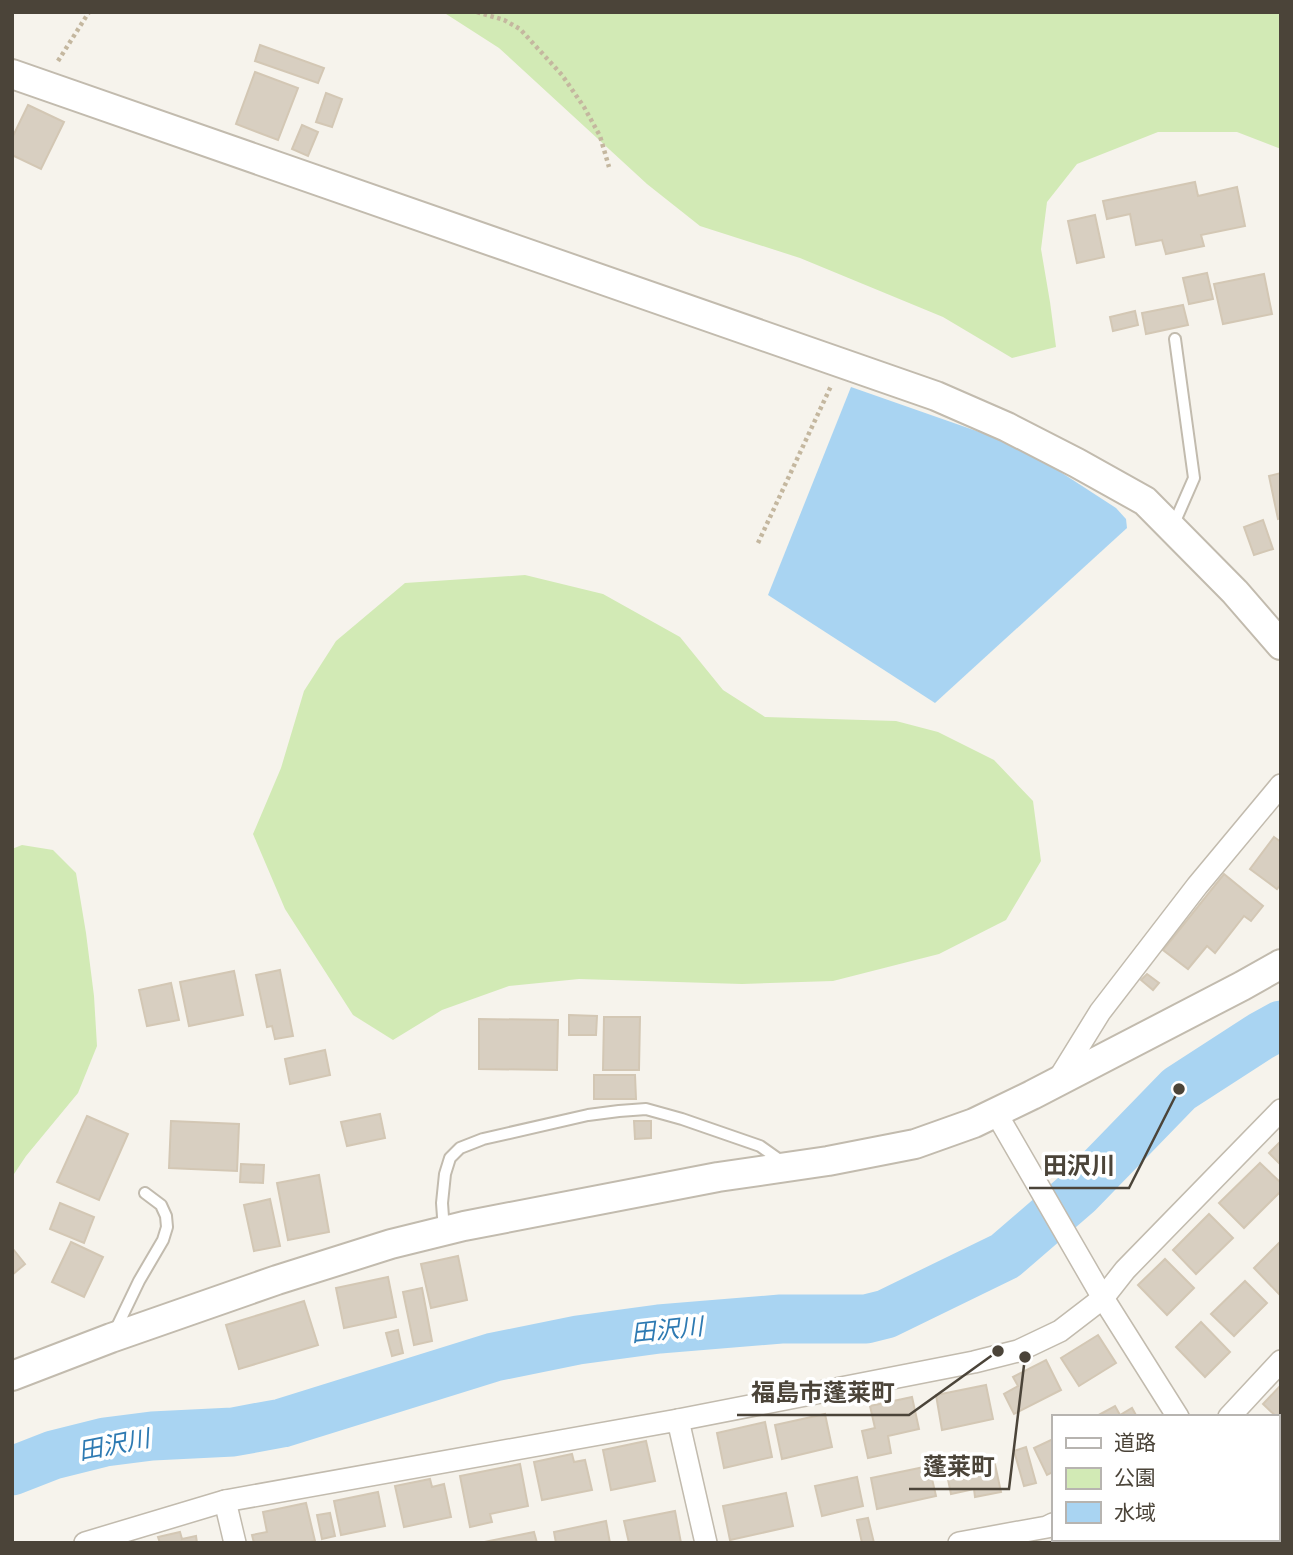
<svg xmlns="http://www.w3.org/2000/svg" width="1293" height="1555" font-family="Helvetica,'Noto Sans JP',sans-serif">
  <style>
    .green { fill: #d2eab5 }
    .water { fill: #a9d4f2 }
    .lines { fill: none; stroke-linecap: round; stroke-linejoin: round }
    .river { stroke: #a9d4f2; stroke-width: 49 }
    .building { fill: #d8cfc1; stroke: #d3c7b4; stroke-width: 2 }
    .service-casing { stroke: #c2bbae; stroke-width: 14 }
    .minor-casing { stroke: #c2bbae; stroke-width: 24 }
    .tertiary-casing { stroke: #c2bbae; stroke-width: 32 }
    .path { stroke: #c4b79f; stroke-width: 4.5; stroke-dasharray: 3.5 3.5; stroke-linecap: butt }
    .service { stroke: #fff; stroke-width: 10 }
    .minor { stroke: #fff; stroke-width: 21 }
    .tertiary { stroke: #fff; stroke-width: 28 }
    .labels { text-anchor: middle; stroke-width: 7; stroke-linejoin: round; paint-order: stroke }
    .water-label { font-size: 24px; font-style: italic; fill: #2e7ab2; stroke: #fff }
    .leader { fill: none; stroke: #4b4439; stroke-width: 2.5 }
    .callout-dot { fill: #4b4439; stroke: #fff; stroke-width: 2.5 }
    .callout-label { font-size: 24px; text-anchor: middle; font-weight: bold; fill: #4b4439; stroke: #fff; stroke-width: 7; stroke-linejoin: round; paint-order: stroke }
  </style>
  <rect width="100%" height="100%" fill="#f6f3ec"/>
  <g class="green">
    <path d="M443,12H1281V149L1237,132H1158L1077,164L1047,202L1041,249L1050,302L1056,347L1012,358L943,317L800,258L700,226L647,184L499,48Z"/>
    <path d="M525,575L603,594L680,637L723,690L765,717L896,721L938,732L994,760L1033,801L1041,861L1006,920L939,954L833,981L742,984L579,979L509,986L442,1010L393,1040L353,1015L285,909L253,834L281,768L304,691L336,641L405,583Z"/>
    <path d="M22,845L53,850L76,873L86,933L94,996L97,1046L78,1093L26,1156L12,1177V849Z"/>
  </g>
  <path class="water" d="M851,387L1022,447L1116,508L1126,519L1127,528L935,703L768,595Z"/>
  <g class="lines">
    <path class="river" d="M12,1471L53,1455L105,1442L152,1436L233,1432L282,1423L494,1357L578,1340L659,1329L781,1319H866L886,1314L1005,1256L1078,1193L1179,1089L1261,1036L1281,1025"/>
  </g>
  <g class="building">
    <path d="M260,45L324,68L318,83L255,61Z"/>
    <path d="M255,72L298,88L278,140L236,124Z"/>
    <path d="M326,93L342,99L332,127L316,122Z"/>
    <path d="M28,105L64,122L41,169L12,155V138Z"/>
    <path d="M302,125L318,132L308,156L292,149Z"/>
    <path d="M1195,182L1198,196L1237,187L1245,226L1201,235L1204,246L1166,254L1162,240L1136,245L1130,214L1107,219L1103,201Z"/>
    <path d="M1095,215L1104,257L1077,263L1068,221Z"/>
    <path d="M1207,273L1213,299L1189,304L1183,278Z"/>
    <path d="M1264,274L1272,314L1223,324L1214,284Z"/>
    <path d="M1183,305L1188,325L1146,334L1142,313Z"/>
    <path d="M1135,311L1138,325L1113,331L1110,317Z"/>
    <path d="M1281,473V518L1278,519L1269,476Z"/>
    <path d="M1263,520L1273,549L1254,555L1244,527Z"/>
    <path d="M1274,837L1281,842V884L1277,889L1250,869Z"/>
    <path d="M1224,874L1263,906L1251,921L1244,916L1215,953L1207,946L1188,969L1163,950Z"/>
    <path d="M280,970L293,1036L275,1039L272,1026L267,1027L256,975Z"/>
    <path d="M234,971L243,1015L189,1026L180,982Z"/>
    <path d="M1147,974L1159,983L1153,990L1141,980Z"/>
    <path d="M171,983L179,1020L147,1026L139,990Z"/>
    <path d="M569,1015L597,1016L596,1035H569Z"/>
    <path d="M604,1017H640L639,1070H603Z"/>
    <path d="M479,1019L558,1020L557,1070L479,1069Z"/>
    <path d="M325,1050L330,1075L290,1084L285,1059Z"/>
    <path d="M594,1075H635L636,1099H594Z"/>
    <path d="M380,1114L385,1138L347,1146L341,1122Z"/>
    <path d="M87,1116L128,1134L99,1200L57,1182Z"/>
    <path d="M171,1121L239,1124L237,1171L169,1168Z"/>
    <path d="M634,1121H651V1138L635,1139Z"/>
    <path d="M1281,1141V1165L1269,1153Z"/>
    <path d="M1260,1163L1281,1183V1191L1244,1228L1219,1203Z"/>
    <path d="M241,1164L264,1165L263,1183L240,1182Z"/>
    <path d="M319,1175L329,1232L288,1240L277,1183Z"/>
    <path d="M270,1199L280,1246L254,1251L244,1205Z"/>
    <path d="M60,1203L94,1217L84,1243L50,1229Z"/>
    <path d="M1209,1214L1233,1238L1196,1274L1173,1250Z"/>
    <path d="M1281,1241V1294L1280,1295L1254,1268Z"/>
    <path d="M71,1242L103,1257L84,1297L52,1282Z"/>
    <path d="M13,1249L25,1264L12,1275V1250Z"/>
    <path d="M458,1256L467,1300L431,1308L421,1264Z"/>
    <path d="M1165,1259L1194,1288L1167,1315L1138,1285Z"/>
    <path d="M388,1277L396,1317L344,1328L336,1288Z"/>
    <path d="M1245,1281L1267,1303L1234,1336L1211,1314Z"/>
    <path d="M422,1288L432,1341L414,1345L403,1292Z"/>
    <path d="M304,1301L318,1345L239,1369L226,1325Z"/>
    <path d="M1201,1322L1230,1352L1205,1377L1176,1347Z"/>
    <path d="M398,1330L403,1353L392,1356L386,1333Z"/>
    <path d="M1098,1335L1116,1363L1079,1386L1061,1358Z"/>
    <path d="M1046,1360L1061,1390L1014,1414L1004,1394L1018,1386L1013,1377Z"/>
    <path d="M986,1385L993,1419L942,1430L936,1395Z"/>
    <path d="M1281,1385V1421L1263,1404Z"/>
    <path d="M912,1397L919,1429L888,1436L891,1453L868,1458L862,1431L875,1428L870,1406Z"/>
    <path d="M1115,1406L1120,1415L1132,1408L1137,1417H1095Z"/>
    <path d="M825,1414L832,1447L782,1459L775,1425Z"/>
    <path d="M765,1422L772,1457L724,1468L717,1433Z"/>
    <path d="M1053,1439V1472L1047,1475L1034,1448Z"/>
    <path d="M646,1441L655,1481L611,1490L603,1450Z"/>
    <path d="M1026,1447L1036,1483L1024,1486L1014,1451Z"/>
    <path d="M572,1454L574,1462L585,1460L592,1490L542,1500L534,1462Z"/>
    <path d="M993,1455L1001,1492L975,1497L974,1489L951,1494L945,1465Z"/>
    <path d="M520,1464L528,1506L490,1514L492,1522L470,1527L460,1476Z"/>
    <path d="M929,1466L936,1496L877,1509L871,1478Z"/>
    <path d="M857,1477L863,1506L822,1516L815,1486Z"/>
    <path d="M430,1479L432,1487L444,1484L451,1517L404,1527L395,1486Z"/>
    <path d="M378,1492L385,1526L341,1535L334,1501Z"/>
    <path d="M786,1493L793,1526L730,1540L723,1506Z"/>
    <path d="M306,1503L315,1541L304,1543H254L252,1535L267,1532L263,1512Z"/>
    <path d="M675,1511L681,1543H629L624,1521Z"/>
    <path d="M330,1513L335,1536L322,1539L317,1515Z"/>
    <path d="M868,1518L874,1543H862L857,1520Z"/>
    <path d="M606,1521L610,1543H556L554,1532Z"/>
    <path d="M180,1532L182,1539L196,1536L197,1543H160L158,1537Z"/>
    <path d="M534,1532L537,1543H484V1542Z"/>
  </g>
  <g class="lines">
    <defs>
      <g id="service">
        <path d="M1173,526L1194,478L1175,339"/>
        <path d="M444,1231L442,1203L445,1174L450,1158L460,1148L483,1139L588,1115L619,1111L646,1109L682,1119L760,1146L784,1163"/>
        <path d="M114,1333L139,1281L163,1240L167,1227L166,1216L161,1205L145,1193"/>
      </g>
      <g id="minor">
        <path d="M1058,1080L1100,1012L1197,886L1281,785"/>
        <path d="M996,1113L1103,1298L1178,1417"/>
        <path d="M1229,1417L1281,1361"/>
        <path d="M678,1420L974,1362L1018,1351L1060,1331L1103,1298L1125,1270L1281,1110"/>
        <path d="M225,1501L678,1420L706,1543"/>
        <path d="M1249,1539L1251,1543"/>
        <path d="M85,1543L225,1501L235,1543"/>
        <path d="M959,1543L1047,1527L1053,1524"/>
      </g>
      <g id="tertiary">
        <path d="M12,74L936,396L1007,427L1077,463L1145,501L1235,592L1281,645"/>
        <path d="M12,1376L111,1338L277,1280L391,1244L464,1226L718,1177L828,1161L915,1144L974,1123L1032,1095L1242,986L1281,964"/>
      </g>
    </defs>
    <use href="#service" class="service-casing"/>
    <use href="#minor" class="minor-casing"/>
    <use href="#tertiary" class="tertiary-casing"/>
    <g class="path">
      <path d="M477,12L504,20L520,29L562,75L584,107L600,136L609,167"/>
      <path d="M58,61L89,12"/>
      <path d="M758,543L831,386"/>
    </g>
    <use href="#service" class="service"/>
    <use href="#minor" class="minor"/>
    <use href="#tertiary" class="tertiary"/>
  </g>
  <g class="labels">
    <g class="water-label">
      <text transform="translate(667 1330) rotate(-6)" y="8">田沢川</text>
      <text transform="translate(114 1445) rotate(-11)" y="8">田沢川</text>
    </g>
  </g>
  <path class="leader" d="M1179 1089L1129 1188H1029M998 1351L909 1415H737M1025 1357L1009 1489H909"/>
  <g class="callout-dot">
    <circle cx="1179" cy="1089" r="7"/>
    <circle cx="998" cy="1351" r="7"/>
    <circle cx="1025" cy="1357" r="7"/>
  </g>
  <g class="callout-label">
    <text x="1079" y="1174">田沢川</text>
    <text x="823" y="1401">福島市蓬莱町</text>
    <text x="959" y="1475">蓬莱町</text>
  </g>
  <rect width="1293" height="1555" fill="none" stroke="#4b4439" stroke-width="28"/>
  <rect x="1052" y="1415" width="228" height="126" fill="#ffffff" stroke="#b7b4b0" stroke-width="2"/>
  <rect x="1066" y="1438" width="35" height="10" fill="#ffffff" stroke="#b7b4b0" stroke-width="2"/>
  <text x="1114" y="1450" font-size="21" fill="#4b4439">道路</text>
  <rect x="1066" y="1468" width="35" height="21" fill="#d2eab5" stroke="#b7b4b0" stroke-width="2"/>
  <text x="1114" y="1485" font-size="21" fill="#4b4439">公園</text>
  <rect x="1066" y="1502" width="35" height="21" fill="#a9d4f2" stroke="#b7b4b0" stroke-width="2"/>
  <text x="1114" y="1520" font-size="21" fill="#4b4439">水域</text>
</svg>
